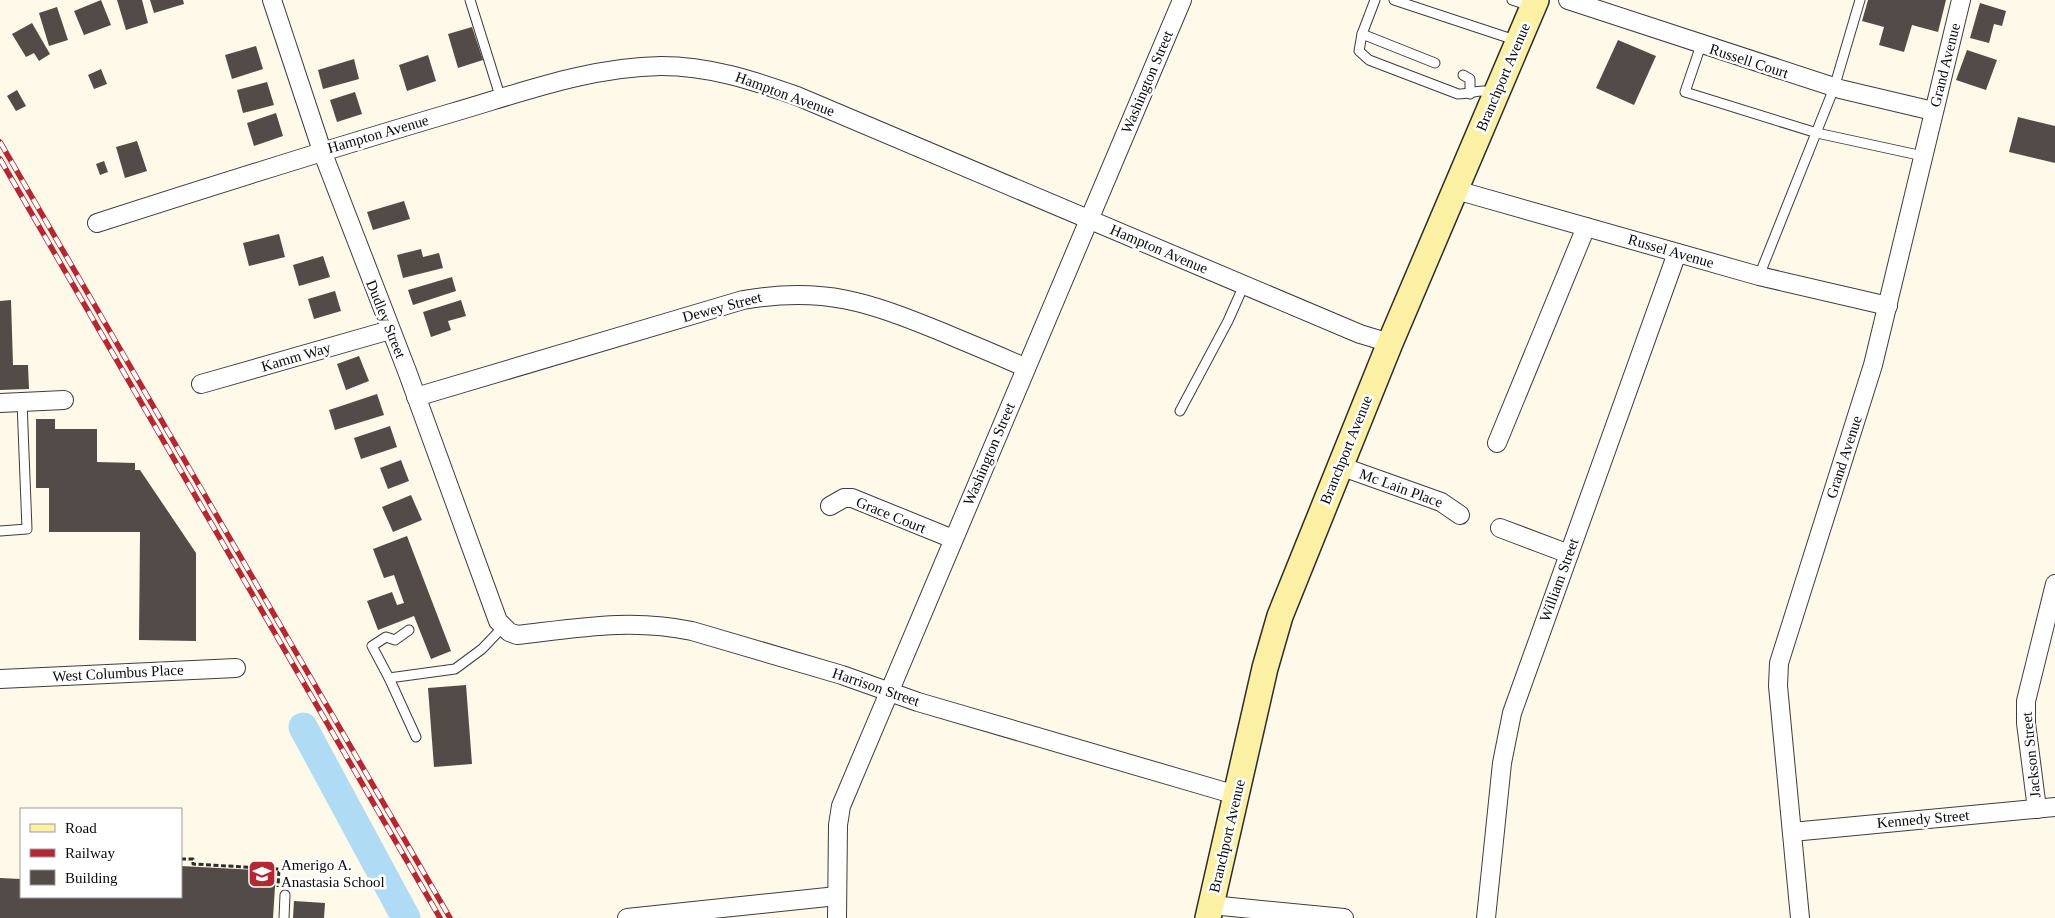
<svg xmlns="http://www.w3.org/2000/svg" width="2055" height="918" font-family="Georgia,serif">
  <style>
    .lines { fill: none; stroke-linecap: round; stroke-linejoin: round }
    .river { stroke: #afdcf4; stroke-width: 29 }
    .building { fill: #534b47 }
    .lane-casing { stroke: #3d3d3d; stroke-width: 11 }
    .street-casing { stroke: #3d3d3d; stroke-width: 20 }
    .secondary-casing { stroke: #2c2c2c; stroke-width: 28 }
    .path { stroke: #2c2c2c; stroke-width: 3; stroke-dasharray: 5 2.5; stroke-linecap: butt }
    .lane { stroke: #fff; stroke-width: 9 }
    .street { stroke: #fff; stroke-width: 18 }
    .secondary { stroke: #fcf0a5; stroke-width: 25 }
    .rail-casing { stroke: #b52833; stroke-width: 5.5 }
    .rail { stroke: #fff; stroke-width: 4; stroke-dasharray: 11; stroke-linecap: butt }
    .labels { text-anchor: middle; stroke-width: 5; stroke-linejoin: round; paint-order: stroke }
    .street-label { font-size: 15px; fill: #0a0a0a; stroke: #fff }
    .poi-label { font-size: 15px; fill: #0a0a0a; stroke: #fff; text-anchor: start }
  </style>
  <rect width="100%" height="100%" fill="#fef9e8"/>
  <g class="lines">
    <path class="river" d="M303,727L406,918"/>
  </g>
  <g class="building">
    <path d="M101,0L111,25L84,35L74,11Z"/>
    <path d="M117,0H142L148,23L126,30Z"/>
    <path d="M150,0H183L184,4L154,13Z"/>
    <path d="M1868,0H1946L1938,32L1912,25L1904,52L1879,45L1884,27L1862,21Z"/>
    <path d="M1980,3L2006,11L2002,26L1994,24L1989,43L1970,38Z"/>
    <path d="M57,7L68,40L49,46L39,13Z"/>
    <path d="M32,23L50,54L39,61L34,53L26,57L12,34Z"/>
    <path d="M472,27L483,60L458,68L448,34Z"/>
    <path d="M1618,40L1656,56L1634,105L1596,88Z"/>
    <path d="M256,46L263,69L232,79L225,55Z"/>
    <path d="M1967,50L1997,60L1986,90L1956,80Z"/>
    <path d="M428,55L436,81L407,91L399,65Z"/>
    <path d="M354,59L359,79L323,89L318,70Z"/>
    <path d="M101,69L107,84L94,89L88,75Z"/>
    <path d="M267,82L274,105L243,113L237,90Z"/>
    <path d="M17,90L26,106L16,111L7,96Z"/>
    <path d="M355,92L362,114L337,122L330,100Z"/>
    <path d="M276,113L283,136L254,146L247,123Z"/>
    <path d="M2018,117L2055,126V163L2009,152Z"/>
    <path d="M137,141L147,171L125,178L116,147Z"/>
    <path d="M104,161L108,172L100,175L96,164Z"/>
    <path d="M404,201L410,219L373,230L367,212Z"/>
    <path d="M279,234L285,257L249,266L243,243Z"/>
    <path d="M421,249L423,257L439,253L443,268L403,278L397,255Z"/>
    <path d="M323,256L330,277L299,286L293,265Z"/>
    <path d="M452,277L456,291L413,305L408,290Z"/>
    <path d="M335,291L341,311L314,319L308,299Z"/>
    <path d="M11,300L13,365H28L29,389L0,390V301Z"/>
    <path d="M461,300L466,316L448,321L451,330L431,337L423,312Z"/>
    <path d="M359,356L369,381L346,390L337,364Z"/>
    <path d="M377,394L384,415L335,430L329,410Z"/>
    <path d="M36,419H55V429H97V462L135,463V470H140L196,553V641L139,640L140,532H49V488H36Z"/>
    <path d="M390,426L397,447L361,459L354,438Z"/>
    <path d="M401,460L409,481L388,489L380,468Z"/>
    <path d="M411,495L422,520L393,532L382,507Z"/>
    <path d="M407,536L451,651L431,659L414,616L378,630L367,601L392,592L397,605L404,603L394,575L384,578L373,549Z"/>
    <path d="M466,685L472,764L434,767L428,688Z"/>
    <path d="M181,866L276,871L273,918H0V878L21,879V897H181Z"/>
    <path d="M294,901L325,903L324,918H293Z"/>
  </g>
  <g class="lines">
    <defs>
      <g id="lane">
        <path d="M470,0L501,99"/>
        <path d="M1375,0L1362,34L1359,51L1369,60L1458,94C1472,94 1481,88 1494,93"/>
        <path d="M1394,0L1518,41"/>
        <path d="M1512,0L1531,6"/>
        <path d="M1362,34L1435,63"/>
        <path d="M1701,45L1685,92L1817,133L1923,156"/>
        <path d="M1463,75L1470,79V94"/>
        <path d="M1759,276L1834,88L1860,0"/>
        <path d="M1180,411L1228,321L1244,285"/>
        <path d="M0,531L27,529L22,402"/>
        <path d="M409,630L395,640L386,637L372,646L389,678L455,669L482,649L503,627"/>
        <path d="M389,678L416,737"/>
        <path d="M284,918L285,895"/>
      </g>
      <g id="street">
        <path d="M272,0L322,151L407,371L498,621L509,632L517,635C578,628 632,618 692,631L842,675L918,702L1236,795"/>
        <path d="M1568,0L1840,89L1933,111"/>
        <path d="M1456,190L1759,276L1888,306"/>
        <path d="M97,223C215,185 333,148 451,113C520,93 589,67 661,66C709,66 752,80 797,96L1360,334L1390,343"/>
        <path d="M201,384L390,330"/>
        <path d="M416,397L743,300C824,286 868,302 942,332C970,344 998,355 1026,368"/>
        <path d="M0,403L64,400"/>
        <path d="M1497,443L1586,227"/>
        <path d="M1340,466L1441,502L1460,515"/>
        <path d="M830,506L844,498H852L953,539"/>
        <path d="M1500,528L1569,554"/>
        <path d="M0,679L236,668"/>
        <path d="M2037,809L2026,723V701L2055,584"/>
        <path d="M1792,832L2055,807"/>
        <path d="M1211,905L1344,918"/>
        <path d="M627,918L837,896"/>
        <path d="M837,918L838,825L841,806L1182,0"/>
        <path d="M1486,918L1502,763L1512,713L1677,253"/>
        <path d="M1800,918L1778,686L1779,663L1873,365L1961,0"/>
      </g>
      <path id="secondary" d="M1208,918L1265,668L1280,616L1390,343L1536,0"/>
    </defs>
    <use href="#lane" class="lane-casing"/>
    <use href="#street" class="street-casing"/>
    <use href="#secondary" class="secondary-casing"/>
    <path class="path" d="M181,859H193V864L279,869L278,887"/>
    <use href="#lane" class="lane"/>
    <use href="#street" class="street"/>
    <use href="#secondary" class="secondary"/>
    <defs>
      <g id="rail">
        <path d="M0,142L450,918"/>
        <path d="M0,159L440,918"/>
      </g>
    </defs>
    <use href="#rail" class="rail-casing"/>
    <use href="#rail" class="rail"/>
  </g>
  <defs>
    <symbol id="school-square" viewBox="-11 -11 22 22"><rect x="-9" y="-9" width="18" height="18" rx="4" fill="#b52833" stroke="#fff"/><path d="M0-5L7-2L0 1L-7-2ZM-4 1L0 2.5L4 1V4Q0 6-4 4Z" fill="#fff"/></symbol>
  </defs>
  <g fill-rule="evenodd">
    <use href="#school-square" x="246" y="858" width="32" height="32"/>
  </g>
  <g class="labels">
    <g class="street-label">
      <text transform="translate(1749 61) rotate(18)" y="5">Russell Court</text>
      <text transform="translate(1945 65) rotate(-76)" y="5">Grand Avenue</text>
      <text transform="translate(1503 77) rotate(-67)" y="5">Branchport Avenue</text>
      <text transform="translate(1147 82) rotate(-67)" y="5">Washington Street</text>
      <text transform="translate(785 94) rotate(20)" y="5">Hampton Avenue</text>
      <text transform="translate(378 134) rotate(-16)" y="5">Hampton Avenue</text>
      <text transform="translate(1159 249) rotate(23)" y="5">Hampton Avenue</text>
      <text transform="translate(1671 251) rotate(16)" y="5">Russel Avenue</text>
      <text transform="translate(722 307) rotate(-15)" y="5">Dewey Street</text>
      <text transform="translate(386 319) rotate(68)" y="5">Dudley Street</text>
      <text transform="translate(296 357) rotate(-16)" y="5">Kamm Way</text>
      <text transform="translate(1346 450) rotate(-68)" y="5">Branchport Avenue</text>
      <text transform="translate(989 454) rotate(-67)" y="5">Washington Street</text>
      <text transform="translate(1844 457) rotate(-72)" y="5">Grand Avenue</text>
      <text transform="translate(1401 488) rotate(20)" y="5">Mc Lain Place</text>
      <text transform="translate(891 515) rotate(22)" y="5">Grace Court</text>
      <text transform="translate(1559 580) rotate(-70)" y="5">William Street</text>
      <text transform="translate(118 673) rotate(-3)" y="5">West Columbus Place</text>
      <text transform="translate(876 687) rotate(19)" y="5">Harrison Street</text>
      <text transform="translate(2031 755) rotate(-96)" y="5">Jackson Street</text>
      <text transform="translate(1923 819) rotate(-5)" y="5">Kennedy Street</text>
      <text transform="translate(1227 836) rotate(-77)" y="5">Branchport Avenue</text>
    </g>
    <g class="poi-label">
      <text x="281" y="870">Amerigo A.<tspan x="281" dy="17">Anastasia School</tspan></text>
    </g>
  </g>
  <rect x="20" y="808" width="162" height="90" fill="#ffffff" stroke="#9d9d9d"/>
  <rect x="30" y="824" width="25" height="8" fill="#fcf0a5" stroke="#9d9d9d"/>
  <text x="65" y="833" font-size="15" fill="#0a0a0a">Road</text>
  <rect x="30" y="849" width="25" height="8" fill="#b52833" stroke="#9d9d9d"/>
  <text x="65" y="858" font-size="15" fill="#0a0a0a">Railway</text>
  <rect x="30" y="870" width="25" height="15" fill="#534b47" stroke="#9d9d9d"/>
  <text x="65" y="883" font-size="15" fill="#0a0a0a">Building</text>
</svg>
